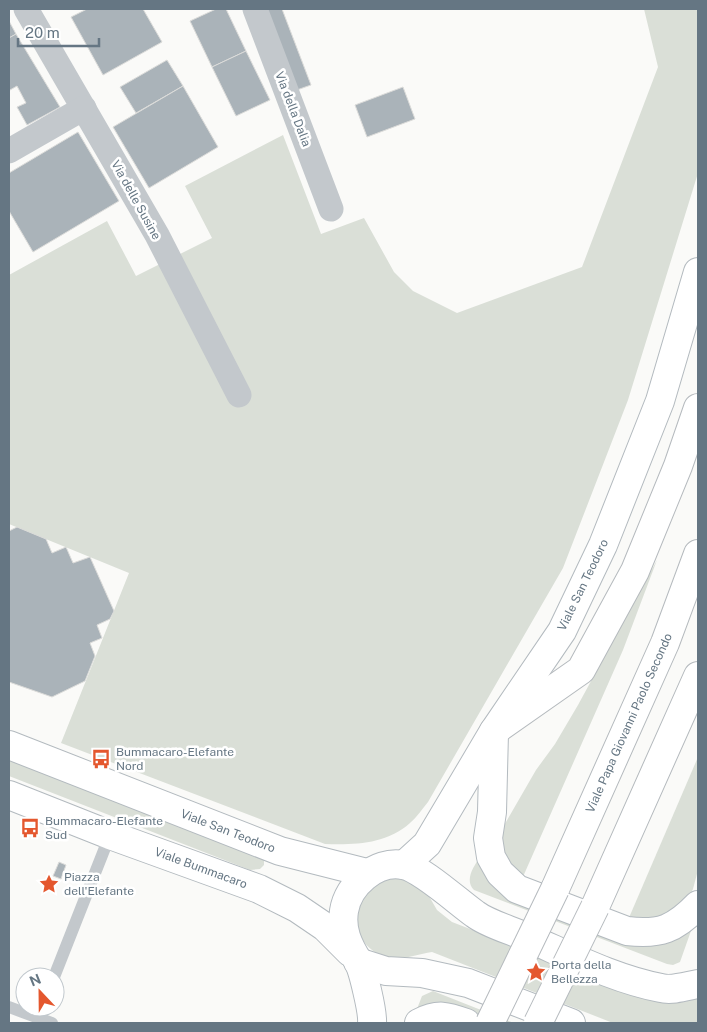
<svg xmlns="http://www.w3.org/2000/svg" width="707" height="1032" font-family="'Public Sans',sans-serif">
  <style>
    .green { fill: #dadfd7 }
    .building { fill: #aab3b9; stroke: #dcdcda }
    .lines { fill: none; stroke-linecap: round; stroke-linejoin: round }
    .secondary-casing { stroke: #b3babf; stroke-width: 30 }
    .primary-casing { stroke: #b5babe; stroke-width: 30 }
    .lane { stroke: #c3c8cc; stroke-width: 12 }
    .street { stroke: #c3c8cc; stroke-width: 25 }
    .secondary { stroke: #fff; stroke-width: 28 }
    .primary { stroke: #fff; stroke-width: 28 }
    .primary-bridge-casing { stroke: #b5babe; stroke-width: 30; stroke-linecap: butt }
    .primary-bridge { stroke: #fff; stroke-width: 28 }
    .labels { text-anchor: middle; stroke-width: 5; stroke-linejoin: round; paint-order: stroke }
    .street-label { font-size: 12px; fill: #657683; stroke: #fff }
    .poi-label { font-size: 12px; fill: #657683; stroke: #fff; text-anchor: start }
  </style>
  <rect width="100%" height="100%" fill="#fafaf8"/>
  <g class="green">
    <path d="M644,9H698V173L628,400L563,568L428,802C422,809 417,817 410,823C387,844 355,845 325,844L61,743L129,573L9,524V275L107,221L136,276L212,238L185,186L283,135L321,234L364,218L394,272L413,291L457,313L582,267L658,67Z"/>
    <path d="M657,560L623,650L522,879L517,876L500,849L502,829L536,770L555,744L578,705Z"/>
    <path d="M698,757V870L693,889L687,902L664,919L628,920Z"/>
    <path d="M9,759L260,857L264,860V865L260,869L250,870L9,776Z"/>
    <path d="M480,857L623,940L692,928L680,962L673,965L667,964L474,890C464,880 474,866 480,857Z"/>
    <path d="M398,878L409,880L426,891L437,910L452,922L659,1002C674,1005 684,1002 698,998V1023H613L432,952C418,954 405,960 390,958C363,953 350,926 360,901C362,897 367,893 371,890C373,887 376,883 379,882C385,879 392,879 398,878Z"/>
    <path d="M433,991L438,993L514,1023H492L415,1014L422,996Z"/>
  </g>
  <g class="building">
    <path d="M87,9H143L162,42L103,75L71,17Z"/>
    <path d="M216,9H226L246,51L212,67L190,21Z"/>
    <path d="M262,9H282L311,85L294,91Z"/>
    <path d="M9,21L16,34L9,38Z"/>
    <path d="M16,34L60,107L27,125L17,107L26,103L17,86L10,90L9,88V38Z"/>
    <path d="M246,51L270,100L236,116L212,67Z"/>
    <path d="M167,60L183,86L136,113L120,87Z"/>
    <path d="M183,86L218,147L149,188L113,127Z"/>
    <path d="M403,87L415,119L367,137L355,105Z"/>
    <path d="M78,132L119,201L33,252L9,211V173Z"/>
    <path d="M17,527L46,539L52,553L66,547L73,563L90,557L114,611L110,619L97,625L102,638L90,643L95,656L85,681L52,697L9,682V531Z"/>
    <path d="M59,862L66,865L61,879L53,876Z"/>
  </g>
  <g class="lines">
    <defs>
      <g id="secondary">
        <path d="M494,733L492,812L488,838L491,857L500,873L517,889L627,931C660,935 675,929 698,905"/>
        <path d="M9,745L280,851L367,873"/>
        <path d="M9,795L110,835L259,889L297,908L325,927L350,952"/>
        <path d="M404,865L427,844L494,731L562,631L603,545L660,401L698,272"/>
        <path d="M358,962L386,971L422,973L468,983L571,1023"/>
        <path d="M372,1023C373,1012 363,970 358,961C348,945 341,930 344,911C348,885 376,860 403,865C421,868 458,902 475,914C488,924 511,930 526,937C570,956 614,979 661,988C672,991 687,986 698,984"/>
        <path d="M419,1023C438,1013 447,1016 466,1023"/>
      </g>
      <g id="primary">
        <path d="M494,731L581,670L635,571L678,466L698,408"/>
        <path d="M555,889L665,643L698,554"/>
        <path d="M595,907L698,676"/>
      </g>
    </defs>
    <use href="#secondary" class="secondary-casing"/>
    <use href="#primary" class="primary-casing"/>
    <g class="lane">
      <path d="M54,977L110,835"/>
      <path d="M9,1007L52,1023"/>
    </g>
    <g class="street">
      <path d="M26,9L157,235L239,395"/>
      <path d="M255,9L331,209"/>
      <path d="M9,151L84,108"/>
    </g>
    <use href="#secondary" class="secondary"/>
    <use href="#primary" class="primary"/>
    <defs>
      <g id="primary-bridge">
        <path d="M490,1023L555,889"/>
        <path d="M538,1023L595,907"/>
      </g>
    </defs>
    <use href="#primary-bridge" class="primary-bridge-casing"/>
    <use href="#primary-bridge" class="primary-bridge"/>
  </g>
  <defs>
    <symbol id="bus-bare" viewBox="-9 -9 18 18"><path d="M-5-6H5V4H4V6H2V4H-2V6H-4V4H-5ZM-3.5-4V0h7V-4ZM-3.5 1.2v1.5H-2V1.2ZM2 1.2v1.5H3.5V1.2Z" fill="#e4572e" stroke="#fff" stroke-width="2.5" paint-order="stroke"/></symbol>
    <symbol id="sight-bare" viewBox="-9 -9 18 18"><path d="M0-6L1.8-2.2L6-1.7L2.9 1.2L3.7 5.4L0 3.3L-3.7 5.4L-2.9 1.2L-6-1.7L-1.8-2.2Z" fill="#e4572e" stroke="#fff" stroke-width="2.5" paint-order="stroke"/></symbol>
  </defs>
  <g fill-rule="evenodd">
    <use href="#bus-bare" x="87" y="745" width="28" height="28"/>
    <use href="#bus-bare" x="16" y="814" width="28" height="28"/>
    <use href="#sight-bare" x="35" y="870" width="28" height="28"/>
    <use href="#sight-bare" x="522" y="958" width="28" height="28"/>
  </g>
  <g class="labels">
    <g class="street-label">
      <text transform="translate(293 109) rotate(69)" y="4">Via della Dalia</text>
      <text transform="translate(136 200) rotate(61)" y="4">Via delle Susine</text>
      <text transform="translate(583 585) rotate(-64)" y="4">Viale San Teodoro</text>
      <text transform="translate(629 723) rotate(-66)" y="4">Viale Papa Giovanni Paolo Secondo</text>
      <text transform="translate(228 831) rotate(21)" y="4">Viale San Teodoro</text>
      <text transform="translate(201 868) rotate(20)" y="4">Viale Bummacaro</text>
    </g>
    <g class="poi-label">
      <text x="116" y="756">Bummacaro-Elefante<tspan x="116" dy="14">Nord</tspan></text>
      <text x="45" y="825">Bummacaro-Elefante<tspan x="45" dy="14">Sud</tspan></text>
      <text x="64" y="881">Piazza<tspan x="64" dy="14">dell'Elefante</tspan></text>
      <text x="551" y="969">Porta della<tspan x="551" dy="14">Bellezza</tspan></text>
    </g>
  </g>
  <rect width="707" height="1032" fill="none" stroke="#657683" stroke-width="20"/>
  <g transform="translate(40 992) rotate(338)"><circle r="24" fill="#ffffff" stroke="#c1c8cd"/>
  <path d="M0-4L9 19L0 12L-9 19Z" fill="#e4572e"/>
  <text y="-8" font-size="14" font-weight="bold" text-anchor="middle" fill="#657683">N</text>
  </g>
  <path d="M18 38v8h81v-8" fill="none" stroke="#657683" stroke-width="2.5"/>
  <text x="25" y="38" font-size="15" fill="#657683" stroke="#ffffff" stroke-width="4" paint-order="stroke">20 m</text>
</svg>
